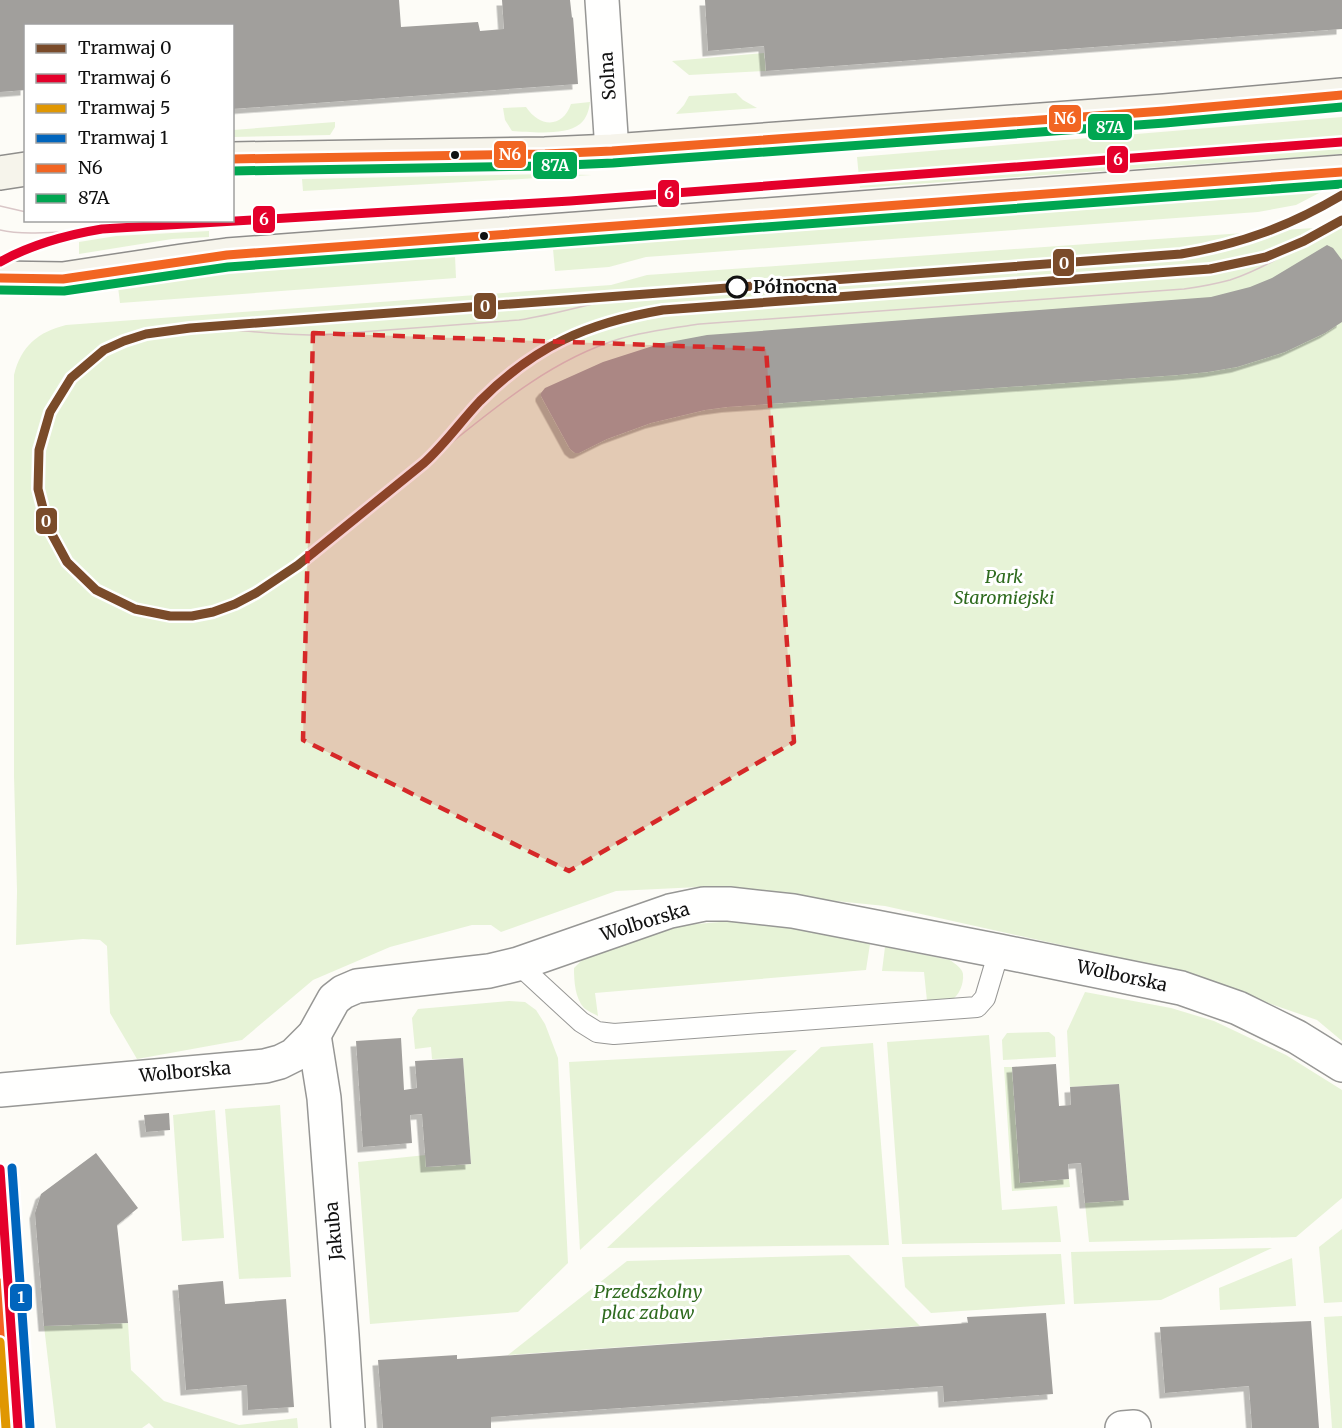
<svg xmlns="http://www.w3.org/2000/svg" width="1342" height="1428" font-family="Merriweather,serif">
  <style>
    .green { fill: #e7f3d7 }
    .building { fill: #a19f9c; filter: url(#shadow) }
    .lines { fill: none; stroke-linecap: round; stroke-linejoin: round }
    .lane-casing { stroke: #979795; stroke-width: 22 }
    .street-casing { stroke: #979795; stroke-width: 36 }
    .secondary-casing { stroke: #8e8d8b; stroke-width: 36 }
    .lane { stroke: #fffffe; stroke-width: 20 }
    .street { stroke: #fffffe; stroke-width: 33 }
    .secondary { stroke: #f6f4eb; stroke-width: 33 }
    .tram { stroke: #d9c6c7; stroke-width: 1.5 }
    .bus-1-casing { stroke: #fff; stroke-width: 14 }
    .bus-2-casing { stroke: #fff; stroke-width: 14 }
    .bus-1 { stroke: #f26522; stroke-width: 9 }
    .bus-2 { stroke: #00a651; stroke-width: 9 }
    .tram-1-casing { stroke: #fff; stroke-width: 14 }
    .tram-2-casing { stroke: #fff; stroke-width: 14 }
    .tram-3-casing { stroke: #fff; stroke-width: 14 }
    .tram-4-casing { stroke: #fff; stroke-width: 14 }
    .tram-1 { stroke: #7a4b2a; stroke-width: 9 }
    .tram-2 { stroke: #e4002b; stroke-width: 9 }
    .tram-3 { stroke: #e09702; stroke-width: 9 }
    .tram-4 { stroke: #0065bd; stroke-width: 9 }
    .marked { fill: #d62828; fill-opacity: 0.2; stroke: #d62828; stroke-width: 4.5; stroke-dasharray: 12 8; stroke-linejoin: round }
    .bus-dot { fill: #111; stroke: #fff; stroke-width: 2 }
    .stop-dot { fill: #fff; stroke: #111; stroke-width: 3 }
    .labels { text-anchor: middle; stroke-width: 6; stroke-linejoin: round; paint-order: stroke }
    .street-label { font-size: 18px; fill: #111; stroke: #fff }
    .stop-label { font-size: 18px; font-weight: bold; fill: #111; stroke: #fff; text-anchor: start }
    .park-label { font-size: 18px; font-style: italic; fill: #2f6b1f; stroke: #fff }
    .line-badge { stroke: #fff; stroke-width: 2 }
    .badge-label { font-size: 16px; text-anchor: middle; font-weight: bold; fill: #fff }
  </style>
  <defs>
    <filter id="shadow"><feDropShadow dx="-5.5" dy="5.5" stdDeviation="0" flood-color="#0004"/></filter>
  </defs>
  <rect width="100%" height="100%" fill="#fdfcf7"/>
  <g class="green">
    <path d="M764,53L766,71L689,75L672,61Z"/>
    <path d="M736,93L743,100L757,108L676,114L684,105L689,96Z"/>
    <path d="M590,102C589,110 587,118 580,124C565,136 531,132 512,131L505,120L503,108L526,107C540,128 563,128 571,104Z"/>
    <path d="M1342,117V154L860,188L857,157Z"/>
    <path d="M335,122V127L330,135L233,137V130Z"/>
    <path d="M546,174L592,175L303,191L302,179Z"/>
    <path d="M1321,192L1296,205L1258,212L646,257L609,267L555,271L553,249Z"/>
    <path d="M1342,226V1041L1317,1020L1170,969L885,906L699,887L616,891L501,932L491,925H472L390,947L313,980L242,1040L137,1059L110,1013L107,946L100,940L83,939L16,945L17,891L14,776V375C21,346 38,332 66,325L611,285L647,275Z"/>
    <path d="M209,231V237L172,239L79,254V242L116,236Z"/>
    <path d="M455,256L456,278L120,303L118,287L198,274Z"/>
    <path d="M732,921L795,927L870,944L866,970L595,993L598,1016C594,1014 588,1011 584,1008C575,998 574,981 574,968L583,959L673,926Z"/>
    <path d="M885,947L950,960C955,964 962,968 963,974C964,984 959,996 951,1000C943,1003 935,1002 927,1001L924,972L882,971Z"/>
    <path d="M1085,992L1171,1008L1214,1021L1286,1055L1342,1090V1198L1296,1237L1089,1242L1085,1203L1129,1199L1119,1084L1070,1087L1067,1031Z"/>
    <path d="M509,1001L525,1002L536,1010L545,1024L558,1058L568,1263L518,1312L370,1324L358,1162L426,1155L427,1167L471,1164L463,1058L432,1059L431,1047L415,1049L412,1018L418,1009Z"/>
    <path d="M1049,1032L1055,1037L1056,1057L1003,1060L1002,1040L1007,1033Z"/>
    <path d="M989,1035L1002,1210L1057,1206L1061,1242L902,1244L887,1042Z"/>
    <path d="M873,1043L889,1245L607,1248L821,1047Z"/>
    <path d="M797,1050L580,1250L569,1062Z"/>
    <path d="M1004,1067H1012L1020,1183L1069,1179L1070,1187L1012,1191Z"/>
    <path d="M280,1105L291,1277L239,1279L225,1109Z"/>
    <path d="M215,1110L224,1238L182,1241L173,1115Z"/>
    <path d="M1342,1229V1302L1324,1303L1319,1247Z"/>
    <path d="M1272,1248L1161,1300L1074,1304L1071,1252Z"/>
    <path d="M1061,1254L1065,1304L931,1313L905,1287L902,1257Z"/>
    <path d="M849,1255L920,1326L508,1355L627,1261Z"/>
    <path d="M1292,1258L1296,1306L1220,1310L1219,1288Z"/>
    <path d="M1342,1316V1428H1332L1324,1317Z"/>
    <path d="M128,1323L131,1370L164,1401L239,1425L297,1418L298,1428H154L149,1423L142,1428H56L44,1326Z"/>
  </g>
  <g class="building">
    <path d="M0,0H399L401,27L478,22L480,31L504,29L502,0H570L572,18L573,17L578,84L232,109V26H26V90L0,92Z"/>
    <path d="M705,0H1342V29L766,71L764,46L708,51Z"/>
    <path d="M1327,245L1333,248L1342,260V322L1325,333L1285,352L1237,367L1208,372L1178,375L727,407L705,410L651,423L607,439L579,453H575L570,449L541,396V393L545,388L603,362L659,344L707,335L1211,297L1250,287L1272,278Z"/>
    <path d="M401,1038L404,1090L417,1088L415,1061L463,1058L471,1164L426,1167L422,1114L410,1115L412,1143L363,1147L356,1041Z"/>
    <path d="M1056,1064L1059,1106L1071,1105L1070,1087L1119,1084L1129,1200L1085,1203L1081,1163L1068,1164L1069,1179L1020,1183L1012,1067Z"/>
    <path d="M169,1113L170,1130L146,1132L144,1115Z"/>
    <path d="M96,1153L138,1208L117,1225L128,1323L44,1326L35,1213L41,1194Z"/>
    <path d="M223,1281L225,1304L286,1299L294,1407L248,1410L247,1385L186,1390L178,1285Z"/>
    <path d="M1046,1313L1053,1394L944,1402L943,1386L491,1417V1428H383L378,1360L457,1355V1359L968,1323L967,1317Z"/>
    <path d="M1311,1321L1319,1428H1252L1249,1386L1165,1393L1160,1327Z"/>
  </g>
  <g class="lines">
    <defs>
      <path id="lane" d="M518,964L581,1022L597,1032L614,1034L977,1007L985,998L999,951"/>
      <g id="street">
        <path d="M602,0L612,151"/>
        <path d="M314,1035L324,1098L342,1335L348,1428"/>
        <path d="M0,1090L265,1066L280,1062L294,1055L314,1035L334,999L343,992L357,986L489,971L518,964L670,911L704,904H729L793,911L999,951L1181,988L1238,1008L1297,1037L1342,1065"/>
        <path d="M1122,1428L1134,1427"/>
      </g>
      <g id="secondary">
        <path d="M232,159L545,154L612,151L1164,111L1342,95"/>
        <path d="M0,173L26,169"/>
        <path d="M0,278L63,279L182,261L227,255L1342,172"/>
      </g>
    </defs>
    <use href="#lane" class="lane-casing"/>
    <use href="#street" class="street-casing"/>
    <use href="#secondary" class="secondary-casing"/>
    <use href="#lane" class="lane"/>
    <use href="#street" class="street"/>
    <use href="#secondary" class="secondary"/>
    <g class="tram">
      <path d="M0,206L26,212"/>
      <path d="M0,230C27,237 73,230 102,229"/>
      <path d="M190,328C234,328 277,336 321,335L519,320C559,314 597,301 637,295"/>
      <path d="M416,471C479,422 541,363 619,339C646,331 673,328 700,324L1184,289C1199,287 1215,284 1230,280C1263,269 1293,250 1322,232"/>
    </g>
    <defs>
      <g id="bus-1">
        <path d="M232,159L545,154L612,151L1164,111L1342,95"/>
        <path d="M0,278L63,279L227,255L1342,172"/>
        <path d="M0,1283L10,1428"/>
      </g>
      <g id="bus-2">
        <path d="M232,171L545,166L613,163L1165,123L1342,107"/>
        <path d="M0,290L64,291L228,267L1342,184"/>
      </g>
    </defs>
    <use href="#bus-1" class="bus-1-casing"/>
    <use href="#bus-2" class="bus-2-casing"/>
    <use href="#bus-1" class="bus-1"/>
    <use href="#bus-2" class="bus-2"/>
    <defs>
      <path id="tram-1" d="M1342,195C1290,226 1241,244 1181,254L190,328L146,334L124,341L104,350L71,378L50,412L39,450L38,489L48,527L67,562L96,590L135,609L170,616H192L213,612L235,604L256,593L298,565L424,463C445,444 461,421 480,401C535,346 587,323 663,310L1210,269L1266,257L1304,241L1342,220"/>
      <g id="tram-2">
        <path d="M0,262C32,244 66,235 102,229L570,201L1342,142"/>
        <path d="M0,1169L18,1428"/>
      </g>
      <path id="tram-3" d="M0,1342L6,1428"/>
      <path id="tram-4" d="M12,1168L30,1427"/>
    </defs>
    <use href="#tram-1" class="tram-1-casing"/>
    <use href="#tram-2" class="tram-2-casing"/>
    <use href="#tram-3" class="tram-3-casing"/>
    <use href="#tram-4" class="tram-4-casing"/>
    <use href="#tram-1" class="tram-1"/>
    <use href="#tram-2" class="tram-2"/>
    <use href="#tram-3" class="tram-3"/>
    <use href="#tram-4" class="tram-4"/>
  </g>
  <path class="marked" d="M313,333L766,349L794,742L569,871L303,740Z"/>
  <g class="bus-dot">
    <circle cx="455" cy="155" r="5"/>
    <circle cx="484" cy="236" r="5"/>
  </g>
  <circle class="stop-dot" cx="737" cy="287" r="10"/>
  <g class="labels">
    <g class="street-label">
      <text transform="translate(608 76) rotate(-94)" y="6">Solna</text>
      <text transform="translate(645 922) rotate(-17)" y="6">Wolborska</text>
      <text transform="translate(1122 976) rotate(12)" y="6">Wolborska</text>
      <text transform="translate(185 1072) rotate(-5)" y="6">Wolborska</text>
      <text transform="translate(334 1231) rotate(-95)" y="6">Jakuba</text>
    </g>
    <g class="stop-label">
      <text x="753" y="293">Północna</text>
    </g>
    <g class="park-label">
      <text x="1004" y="583">Park<tspan x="1004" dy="21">Staromiejski</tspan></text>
      <text x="648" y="1298">Przedszkolny<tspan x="648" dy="21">plac zabaw</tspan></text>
    </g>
  </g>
  <g class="line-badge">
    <rect x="1048" y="104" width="34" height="29" rx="6" fill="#f26522"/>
    <rect x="1087" y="113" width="46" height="28" rx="6" fill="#00a651"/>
    <rect x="493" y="140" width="34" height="29" rx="6" fill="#f26522"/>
    <rect x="1106" y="145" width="23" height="29" rx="6" fill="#e4002b"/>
    <rect x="532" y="151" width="46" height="29" rx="6" fill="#00a651"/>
    <rect x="657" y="179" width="23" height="29" rx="6" fill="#e4002b"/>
    <rect x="252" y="205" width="24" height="29" rx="6" fill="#e4002b"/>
    <rect x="1052" y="248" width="23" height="29" rx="6" fill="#7a4b2a"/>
    <rect x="473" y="292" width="24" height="28" rx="6" fill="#7a4b2a"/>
    <rect x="35" y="507" width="23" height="28" rx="6" fill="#7a4b2a"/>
    <rect x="9" y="1283" width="24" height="29" rx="6" fill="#0065bd"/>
  </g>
  <g class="badge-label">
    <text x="1065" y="124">N6</text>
    <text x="1110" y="133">87A</text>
    <text x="510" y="160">N6</text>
    <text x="1118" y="165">6</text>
    <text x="555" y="171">87A</text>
    <text x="669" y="199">6</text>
    <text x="264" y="225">6</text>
    <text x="1064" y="269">0</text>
    <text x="485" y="312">0</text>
    <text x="46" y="527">0</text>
    <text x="21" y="1303">1</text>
  </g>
  <rect x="24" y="24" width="210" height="198" fill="#ffffff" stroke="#a0a0a0" stroke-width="1.5"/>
  <rect x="36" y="44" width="30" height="9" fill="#7a4b2a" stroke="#a0a0a0" stroke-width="1.5"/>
  <text x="78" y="54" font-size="18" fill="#111111">Tramwaj 0</text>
  <rect x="36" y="74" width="30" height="9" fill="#e4002b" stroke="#a0a0a0" stroke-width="1.5"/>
  <text x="78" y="84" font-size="18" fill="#111111">Tramwaj 6</text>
  <rect x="36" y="104" width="30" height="9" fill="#e09702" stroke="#a0a0a0" stroke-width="1.5"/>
  <text x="78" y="114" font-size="18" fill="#111111">Tramwaj 5</text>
  <rect x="36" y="134" width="30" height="9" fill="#0065bd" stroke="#a0a0a0" stroke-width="1.5"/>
  <text x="78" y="144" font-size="18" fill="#111111">Tramwaj 1</text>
  <rect x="36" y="164" width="30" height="9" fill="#f26522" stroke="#a0a0a0" stroke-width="1.5"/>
  <text x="78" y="174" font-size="18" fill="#111111">N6</text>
  <rect x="36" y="194" width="30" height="9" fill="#00a651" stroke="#a0a0a0" stroke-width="1.5"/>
  <text x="78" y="204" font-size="18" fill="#111111">87A</text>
</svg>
